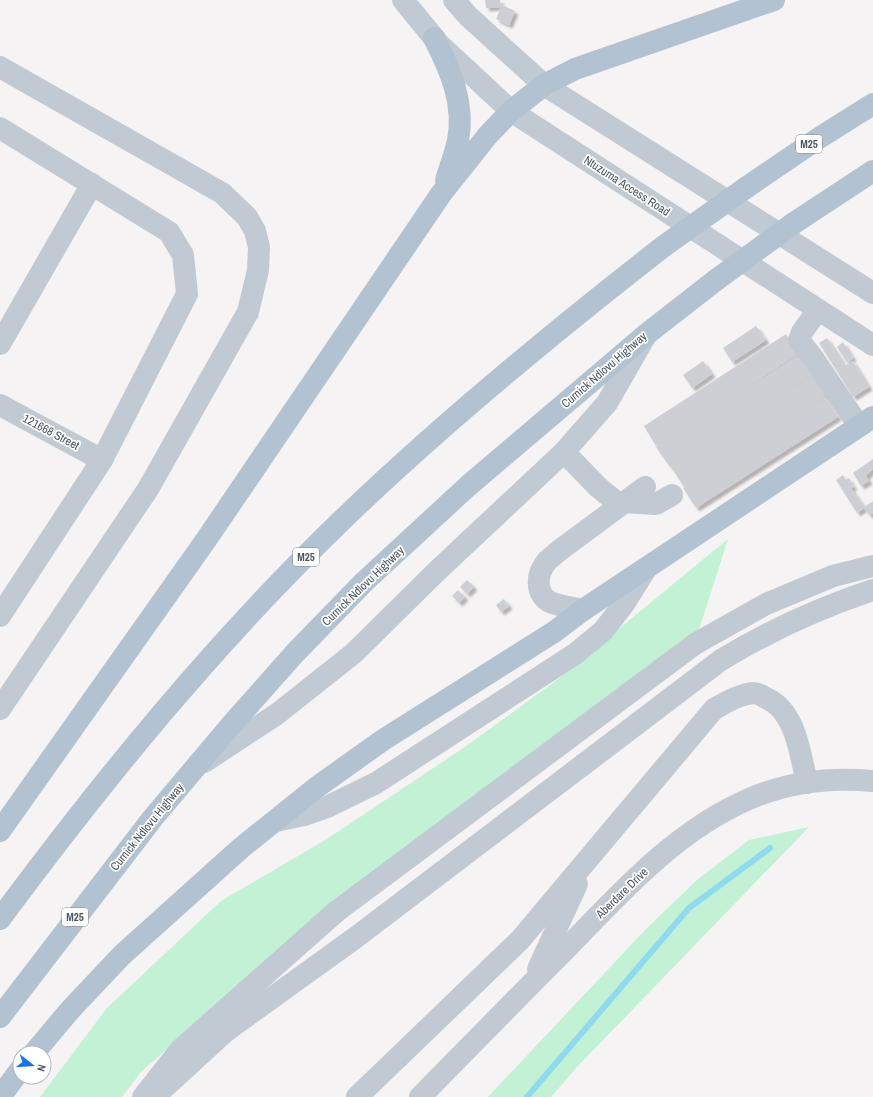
<svg xmlns="http://www.w3.org/2000/svg" width="873" height="1097" font-family="'Archivo Narrow',sans-serif">
  <style>
    .green { fill: #c3f1d5 }
    .lines { fill: none; stroke-linecap: round; stroke-linejoin: round }
    .stream { stroke: #90daee; stroke-width: 6 }
    .building { fill: #cdcfd5; filter: url(#shadow) }
    .minor { stroke: #c1cad2; stroke-width: 22 }
    .major { stroke: #b3c2d1; stroke-width: 22 }
    .major-bridge { stroke: #b3c2d1; stroke-width: 22 }
    .labels { text-anchor: middle; stroke-width: 3.5; stroke-linejoin: round; paint-order: stroke }
    .shield { fill: #fff; stroke: #808990; stroke-width: 1 }
    .shield-label { font-size: 11px; font-weight: bold; fill: #4a5661 }
    .street-label { font-size: 12px; fill: #4a5661; stroke: #fff }
  </style>
  <defs>
    <filter id="shadow"><feDropShadow dx="3.5" dy="3.5" stdDeviation="1" flood-color="#0004"/></filter>
  </defs>
  <rect width="100%" height="100%" fill="#f5f3f3"/>
  <g class="green">
    <path d="M728,539L697,636L271,956L141,1072L122,1097H40L107,1008L221,901L327,839L462,749L553,683Z"/>
    <path d="M809,827L576,1068L551,1097H488L646,929L697,880L749,840Z"/>
  </g>
  <g class="lines">
    <path class="stream" d="M527,1097L689,908L770,848"/>
  </g>
  <g class="building">
    <path d="M485,0H500L501,7L486,8Z"/>
    <path d="M502,5L515,11L509,25L496,19Z"/>
    <path d="M756,326L766,340L732,362L723,348Z"/>
    <path d="M786,334L798,354L656,446L644,426Z"/>
    <path d="M827,338L845,366L853,361L869,387L853,397L819,343Z"/>
    <path d="M843,342L853,358L847,363L837,347Z"/>
    <path d="M799,355L811,375L670,467L656,447Z"/>
    <path d="M703,361L712,374L692,388L683,375Z"/>
    <path d="M813,375L826,395L684,487L671,467Z"/>
    <path d="M825,397L838,417L696,508L683,488Z"/>
    <path d="M873,459V469L866,476L869,481L861,486L853,473Z"/>
    <path d="M843,475L846,480L849,478L851,481L848,483H851L854,486L851,488L864,507L873,501V513L869,515L864,508L857,513L836,480Z"/>
    <path d="M467,580L474,587L467,594L460,587Z"/>
    <path d="M458,590L465,597L459,603L452,596Z"/>
    <path d="M504,599L509,606L501,612L496,605Z"/>
  </g>
  <g class="lines">
    <g class="minor">
      <path d="M403,0L439,44L511,111L873,345"/>
      <path d="M454,0L468,16L544,85L873,293"/>
      <path d="M0,67L222,193L247,217L255,231L259,247L258,270L248,312L148,489L0,709"/>
      <path d="M0,128L169,232L183,255L187,294L102,460L0,616"/>
      <path d="M818,310L802,332L799,340L813,358L859,426"/>
      <path d="M0,344L92,184"/>
      <path d="M0,405L102,460"/>
      <path d="M564,452L598,487L620,505"/>
      <path d="M623,502L656,504L672,495"/>
      <path d="M583,610C573,608 562,606 552,603C534,595 536,573 548,560C552,557 556,553 560,550L645,487"/>
      <path d="M204,762L277,714L354,653L437,571L564,452L607,403L646,335"/>
      <path d="M276,821L304,815L327,807L376,783L575,654L603,631L624,604L646,569"/>
      <path d="M538,969L577,884"/>
      <path d="M164,1088L226,1031L355,938L721,660C769,631 819,608 873,590"/>
      <path d="M143,1097L180,1050L337,911L695,644L766,604L833,576L873,566"/>
      <path d="M357,1097L520,940L714,709C727,702 740,694 754,693C758,693 762,696 766,698C796,711 800,754 807,783"/>
      <path d="M420,1097C470,1046 519,996 569,946C622,891 677,830 749,799C788,782 831,777 873,781"/>
    </g>
    <g class="major">
      <path d="M434,38C451,71 465,104 458,141C455,154 450,167 446,180"/>
      <path d="M747,187L819,138L873,104"/>
      <path d="M794,223L873,171"/>
      <path d="M0,831L206,540L441,194L488,135L511,111L544,85L575,69L774,0"/>
      <path d="M0,919C103,780 213,645 338,524C440,425 551,334 664,246"/>
      <path d="M0,1017L152,819L232,724L295,653L364,582L468,486L648,333L716,280"/>
      <path d="M34,1053L71,1009L122,955L241,848L317,787L383,740L554,632L583,610L873,417"/>
      <path d="M0,1097L20,1070"/>
    </g>
    <g class="major-bridge">
      <path d="M664,246L747,187"/>
      <path d="M716,280L794,223"/>
    </g>
  </g>
  <g class="labels">
    <g class="shield">
      <rect x="796" y="135" width="26" height="18" rx="3"/>
      <rect x="293" y="548" width="26" height="18" rx="3"/>
      <rect x="62" y="908" width="26" height="18" rx="3"/>
    </g>
    <g class="shield-label">
      <text x="809" y="148">M25</text>
      <text x="306" y="561">M25</text>
      <text x="75" y="921">M25</text>
    </g>
    <g class="street-label">
      <text transform="translate(627 186) rotate(33)" y="4">Ntuzuma Access Road</text>
      <text transform="translate(604 370) rotate(-41)" y="4">Curnick Ndlovu Highway</text>
      <text transform="translate(51 432) rotate(28)" y="4">121668 Street</text>
      <text transform="translate(363 586) rotate(-44)" y="4">Curnick Ndlovu Highway</text>
      <text transform="translate(147 827) rotate(-51)" y="4">Curnick Ndlovu Highway</text>
      <text transform="translate(622 893) rotate(-44)" y="4">Aberdare Drive</text>
    </g>
  </g>
  <g transform="translate(32 1065) rotate(107)"><circle r="19" fill="#ffffff" stroke="#b7bbc0"/>
  <path d="M0-3L7 15L0 10L-7 15Z" fill="#1a73e8"/>
  <text y="-6" font-size="11" font-weight="bold" text-anchor="middle" fill="#4a5661">N</text>
  </g>
</svg>
